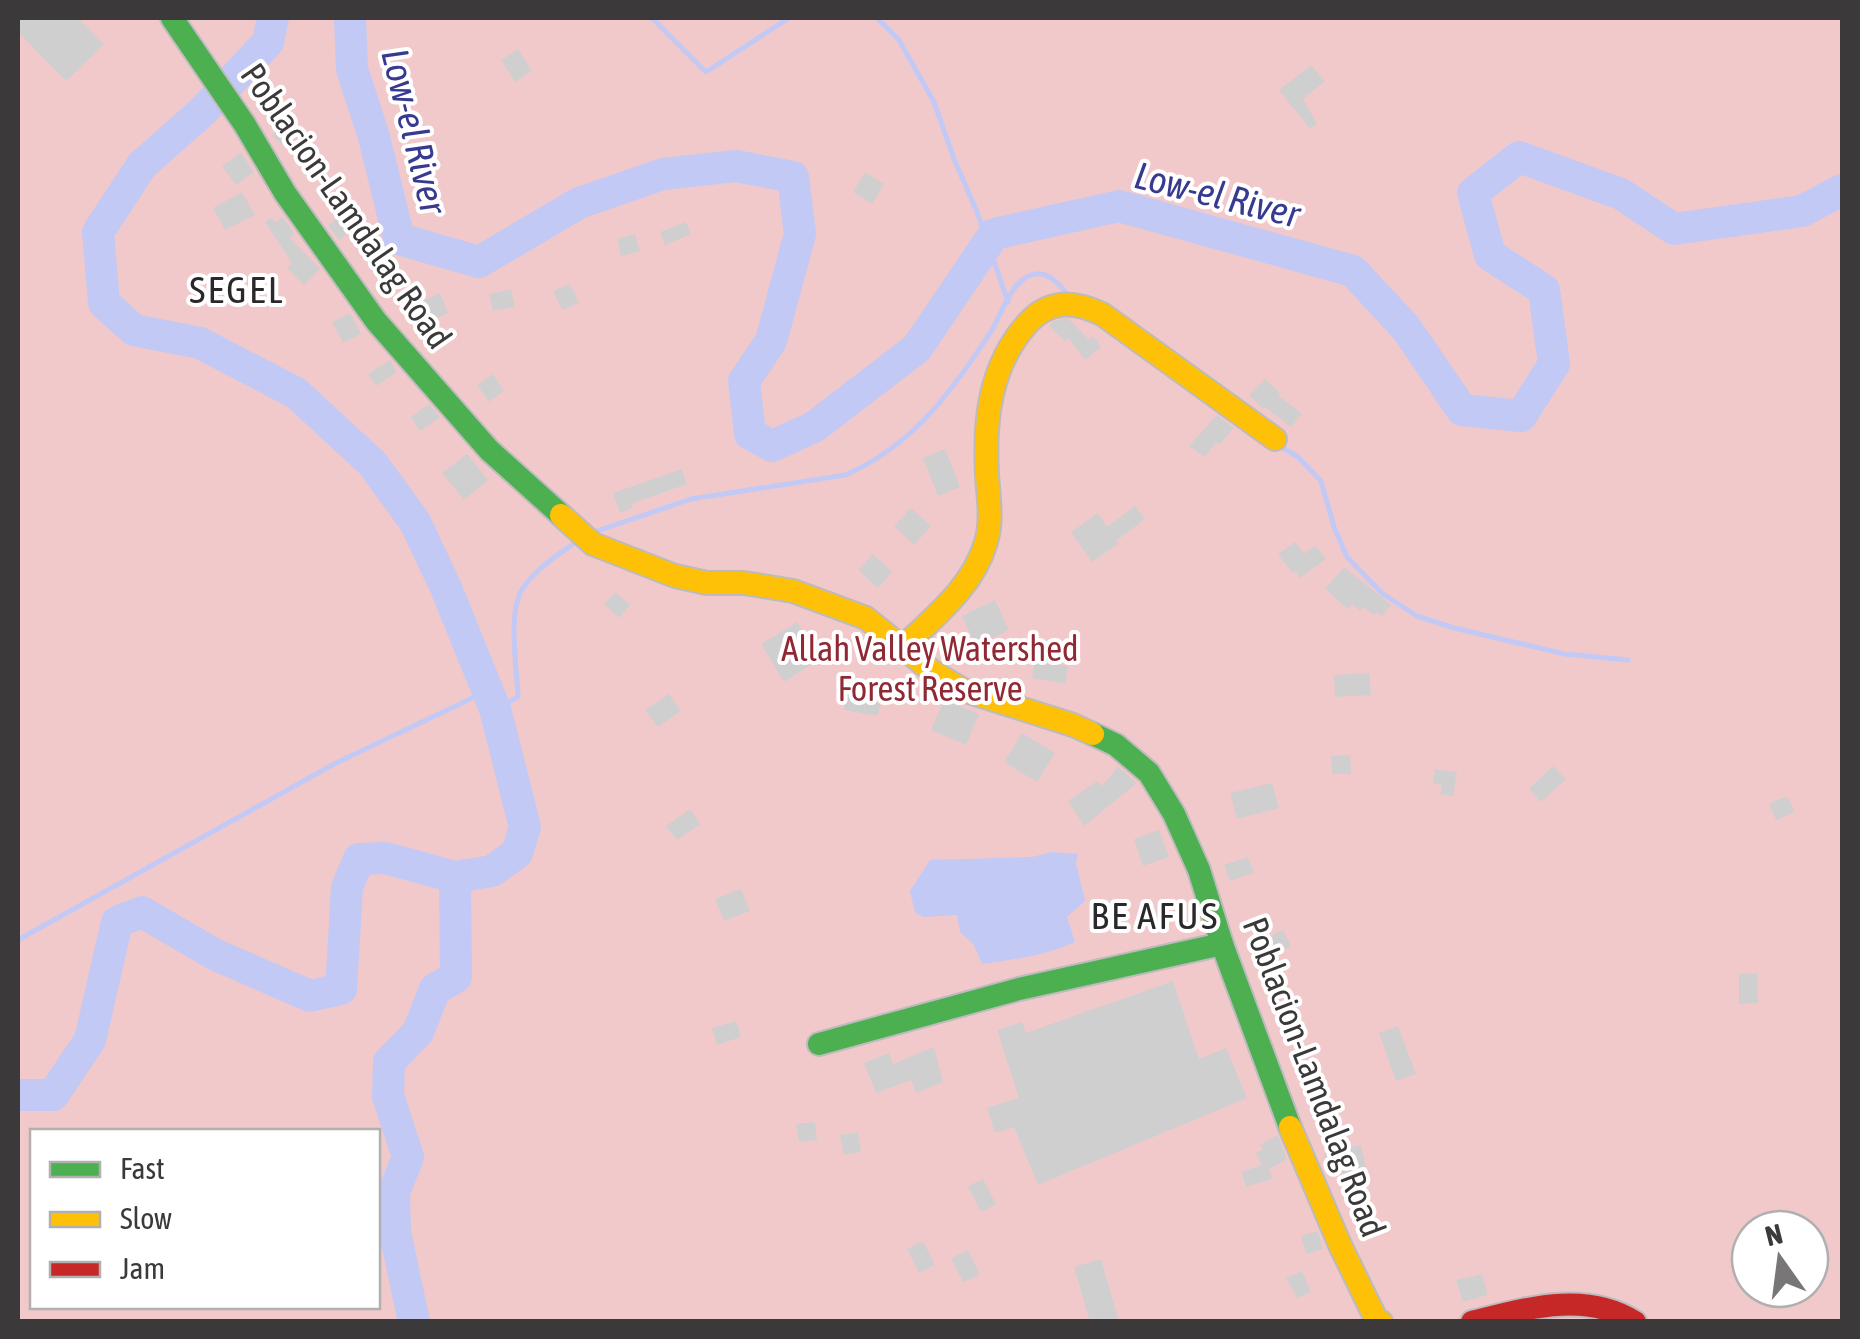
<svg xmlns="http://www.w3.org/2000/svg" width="1860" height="1339" font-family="'Asap Condensed',sans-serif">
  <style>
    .green { fill: #f1c9cb; fill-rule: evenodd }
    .water { fill: #c2c9f4 }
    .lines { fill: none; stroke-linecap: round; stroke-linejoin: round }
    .stream { stroke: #c2c9f4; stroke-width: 5 }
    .river { stroke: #c2c9f4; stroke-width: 32 }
    .building { fill: #d0cfd0 }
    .fast-casing { stroke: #bdbbbd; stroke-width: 26 }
    .slow-casing { stroke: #bdbbbd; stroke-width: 26 }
    .jam-casing { stroke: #bdbbbd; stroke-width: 26 }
    .fast { stroke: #4caf50; stroke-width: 22 }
    .slow { stroke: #ffc107; stroke-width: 22 }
    .jam { stroke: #c62828; stroke-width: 22 }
    .labels { text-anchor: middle; stroke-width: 8; stroke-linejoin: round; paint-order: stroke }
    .street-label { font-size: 35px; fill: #3b393a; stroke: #fff }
    .park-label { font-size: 35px; fill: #912935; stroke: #fff }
    .water-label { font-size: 38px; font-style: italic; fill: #373a90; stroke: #fff }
    .neighbourhood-label { font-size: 38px; letter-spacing: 2.5px; fill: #2b282b; stroke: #fff }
  </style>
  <rect width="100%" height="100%" fill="#e8e6e8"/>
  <path class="green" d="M18,18H1842V1321H18ZM32,1132H378V1306H32ZM1750,1229H1810V1289H1750Z"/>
  <path class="water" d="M1052,852L1078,854L1076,863L1085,901L1067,917L1075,942C1048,955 1011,960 982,964L974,945L960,932L957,915L924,917L915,913L910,891L930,860L1032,857Z"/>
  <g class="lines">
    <g class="stream">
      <path d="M652,18L706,72L789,18"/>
      <path d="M877,18L899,40L934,102L954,159L977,212L1008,302"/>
      <path d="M1278,445L1298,457L1321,481L1334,527L1347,557L1383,594L1417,616L1454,628L1565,654L1628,660"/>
      <path d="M597,531L691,499L845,475C913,446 953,390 992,330C1001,315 1009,288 1025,278C1045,266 1057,282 1069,296"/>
      <path d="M495,709L518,697C517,668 507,612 523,588C536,569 557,555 576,542"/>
      <path d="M18,940L334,764L487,691"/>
    </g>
    <g class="river">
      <path d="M350,18L352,69L374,137L399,239L479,262L579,203L663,174L736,166L793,177L800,234L771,341L744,381L750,434L772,446L814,427L917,348L994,234L1119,206L1353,271L1406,328L1462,410L1521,416L1554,364L1544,290L1490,255L1473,193L1519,157L1621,194L1674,229L1802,211L1842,190"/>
      <path d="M18,1095H53L90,1040L117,922L142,912L214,954L310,996L341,989L347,887L359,859L385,858L455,877L492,871L517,853L525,827L495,709L446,588L415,522L372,463L296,393L200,343L134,330L104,303L98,232L142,165L203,111L268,42L273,18"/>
      <path d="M414,1322L395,1232L394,1192L408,1157L388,1096L389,1062L418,1032L435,989L456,977L455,877"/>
    </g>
  </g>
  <g class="building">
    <path d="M18,18H78L104,44L66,81L18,32Z"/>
    <path d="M518,49L532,71L515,82L501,60Z"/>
    <path d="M1311,65L1325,81L1303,99L1317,124L1310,129L1279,90Z"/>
    <path d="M286,118L301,129L286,148L272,136Z"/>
    <path d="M241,153L254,172L236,185L222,166Z"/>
    <path d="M865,172L884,184L872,204L853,192Z"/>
    <path d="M242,192L255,215L225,230L213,208Z"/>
    <path d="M348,211L358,225L339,240L328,225Z"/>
    <path d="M283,217L295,234L290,238L320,269L304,285L287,268L292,263L265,222L270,218L275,222Z"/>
    <path d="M686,222L691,234L665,245L660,232Z"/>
    <path d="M635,234L640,251L621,256L617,239Z"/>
    <path d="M570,284L579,303L562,310L553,291Z"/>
    <path d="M511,289L515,307L493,311L489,294Z"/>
    <path d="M440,293L448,313L427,323L418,303Z"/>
    <path d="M350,313L361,334L343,343L332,322Z"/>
    <path d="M1068,318L1089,340L1093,336L1101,347L1085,360L1068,338L1065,341L1049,326L1055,320Z"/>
    <path d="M390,360L397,372L376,386L368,374Z"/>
    <path d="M493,374L504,391L489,402L477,385Z"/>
    <path d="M1265,379L1280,393L1278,395L1302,414L1291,427L1265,407L1263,409L1249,395Z"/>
    <path d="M429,404L440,417L420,431L411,417Z"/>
    <path d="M1217,415L1234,428L1219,445L1216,442L1205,457L1189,446Z"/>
    <path d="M945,449L960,487L938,496L923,458Z"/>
    <path d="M467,454L488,480L464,500L442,473Z"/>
    <path d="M682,469L687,484L631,504L633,508L620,513L613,493Z"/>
    <path d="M1135,506L1145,519L1116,541L1118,544L1092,562L1071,532L1098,513L1107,527Z"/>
    <path d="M911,508L931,526L914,545L894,526Z"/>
    <path d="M1295,542L1304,554L1315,545L1326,559L1300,578L1295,571L1292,573L1278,554Z"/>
    <path d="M873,554L892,572L878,588L858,570Z"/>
    <path d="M1344,567L1391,605L1382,616L1377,612L1374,615L1363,607L1360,611L1352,604L1348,609L1325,589Z"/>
    <path d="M615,592L630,605L619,618L604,604Z"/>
    <path d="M995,600L1009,630L976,646L962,616Z"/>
    <path d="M797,622L820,659L784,682L761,644Z"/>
    <path d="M1035,661L1068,666L1065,684L1032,678Z"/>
    <path d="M1369,673L1371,695L1335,697L1334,675Z"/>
    <path d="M849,683L883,689L878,716L844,710Z"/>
    <path d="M669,694L681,711L658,727L645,710Z"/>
    <path d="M944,700L979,714L966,745L931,730Z"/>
    <path d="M1022,733L1055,753L1037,782L1004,762Z"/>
    <path d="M1350,755L1351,774H1332L1331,756Z"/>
    <path d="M1553,766L1566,779L1541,802L1529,789Z"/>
    <path d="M1118,767L1137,783L1084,826L1068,801L1097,781L1102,786Z"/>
    <path d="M1435,769L1457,772L1453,796L1440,794L1442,785L1433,784Z"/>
    <path d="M1272,783L1279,808L1237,819L1230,793Z"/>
    <path d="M1787,796L1795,812L1776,820L1769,804Z"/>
    <path d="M690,809L700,824L677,840L666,826Z"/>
    <path d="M1159,830L1169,857L1143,866L1134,839Z"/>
    <path d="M1248,857L1254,873L1230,881L1224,865Z"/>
    <path d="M741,889L750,911L724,921L715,899Z"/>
    <path d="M1283,930L1291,946L1275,955L1266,938Z"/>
    <path d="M1757,973L1758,1003L1739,1004V974Z"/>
    <path d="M1173,981L1199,1059L1226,1048L1247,1098L1038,1185L1014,1127L995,1133L987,1108L1019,1098L997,1030L1022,1022L1026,1033Z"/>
    <path d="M736,1021L741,1037L717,1045L712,1028Z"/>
    <path d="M1398,1026L1416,1074L1396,1081L1379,1033Z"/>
    <path d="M934,1047L943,1082L916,1093L911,1080L876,1093L864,1063L889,1053L893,1064Z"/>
    <path d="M815,1122L817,1140L799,1142L796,1124Z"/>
    <path d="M858,1132L861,1152L844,1155L840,1135Z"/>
    <path d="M1278,1135L1287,1159L1269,1169L1272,1179L1246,1187L1241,1172L1262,1165L1256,1153L1263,1149L1260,1145Z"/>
    <path d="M1361,1145L1366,1168L1329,1176L1324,1153Z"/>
    <path d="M983,1179L996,1204L981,1212L968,1186Z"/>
    <path d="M1318,1231L1323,1249L1306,1254L1301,1236Z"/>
    <path d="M923,1241L935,1265L919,1273L907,1249Z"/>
    <path d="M968,1250L980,1275L963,1282L951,1258Z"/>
    <path d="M1101,1259L1119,1322H1090L1074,1267Z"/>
    <path d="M1302,1271L1311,1292L1297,1298L1286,1278Z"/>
    <path d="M1482,1274L1488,1295L1463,1302L1456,1280Z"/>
  </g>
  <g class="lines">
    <defs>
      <g id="fast">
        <path d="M172,18L245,125L285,193L376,321L489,450L561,515"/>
        <path d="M1093,734L1116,745L1149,773L1174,814L1199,870L1222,944L1290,1127"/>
        <path d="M819,1044L1019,989L1222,944"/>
      </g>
      <g id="slow">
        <path d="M561,515L593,544L675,576L707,583H744L793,591L866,618L933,672L963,690L1073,725L1093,734"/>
        <path d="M902,648C934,617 974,586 986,542C993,519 988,496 987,474C984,419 990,366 1027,324C1049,299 1074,301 1102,314L1275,439"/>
        <path d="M1290,1127L1340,1245L1376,1319L1381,1322"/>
      </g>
      <path id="jam" d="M1472,1322C1525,1309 1585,1290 1635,1322"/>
    </defs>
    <use href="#fast" class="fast-casing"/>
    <use href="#slow" class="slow-casing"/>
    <use href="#jam" class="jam-casing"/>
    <use href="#fast" class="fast"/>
    <use href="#slow" class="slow"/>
    <use href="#jam" class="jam"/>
  </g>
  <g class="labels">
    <g class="street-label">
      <text transform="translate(346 206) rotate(55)" y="12">Poblacion-Lamdalag Road</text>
      <text transform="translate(1314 1077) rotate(69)" y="12">Poblacion-Lamdalag Road</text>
    </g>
    <g class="park-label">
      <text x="930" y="661">Allah Valley Watershed<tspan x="930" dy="40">Forest Reserve</tspan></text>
    </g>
    <g class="water-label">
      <text transform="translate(414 131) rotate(76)" y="13">Low-el River</text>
      <text transform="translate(1217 195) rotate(14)" y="13">Low-el River</text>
    </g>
    <g class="neighbourhood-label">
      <text x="237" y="303">SEGEL</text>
      <text x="1155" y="929">BE AFUS</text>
    </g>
  </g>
  <rect width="1860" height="1339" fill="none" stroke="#3b393a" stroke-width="40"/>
  <rect x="30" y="1129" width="350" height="180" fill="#ffffff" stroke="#b1b0b0" stroke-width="2.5"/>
  <rect x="50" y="1162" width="50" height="15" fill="#4caf50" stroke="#b1b0b0" stroke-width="2.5"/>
  <text x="120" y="1179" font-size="30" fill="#3b393a">Fast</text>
  <rect x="50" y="1212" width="50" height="15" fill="#ffc107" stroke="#b1b0b0" stroke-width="2.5"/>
  <text x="120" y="1229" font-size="30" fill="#3b393a">Slow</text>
  <rect x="50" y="1262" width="50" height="15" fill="#c62828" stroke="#b1b0b0" stroke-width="2.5"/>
  <text x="120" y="1279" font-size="30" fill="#3b393a">Jam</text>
  <g transform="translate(1780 1259) rotate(346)"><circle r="48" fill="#ffffff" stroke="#b1b0b0" stroke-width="2.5"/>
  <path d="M0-8L18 38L0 25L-18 38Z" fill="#787677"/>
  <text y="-15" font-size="28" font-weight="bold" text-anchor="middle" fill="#3b393a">N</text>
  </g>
</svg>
